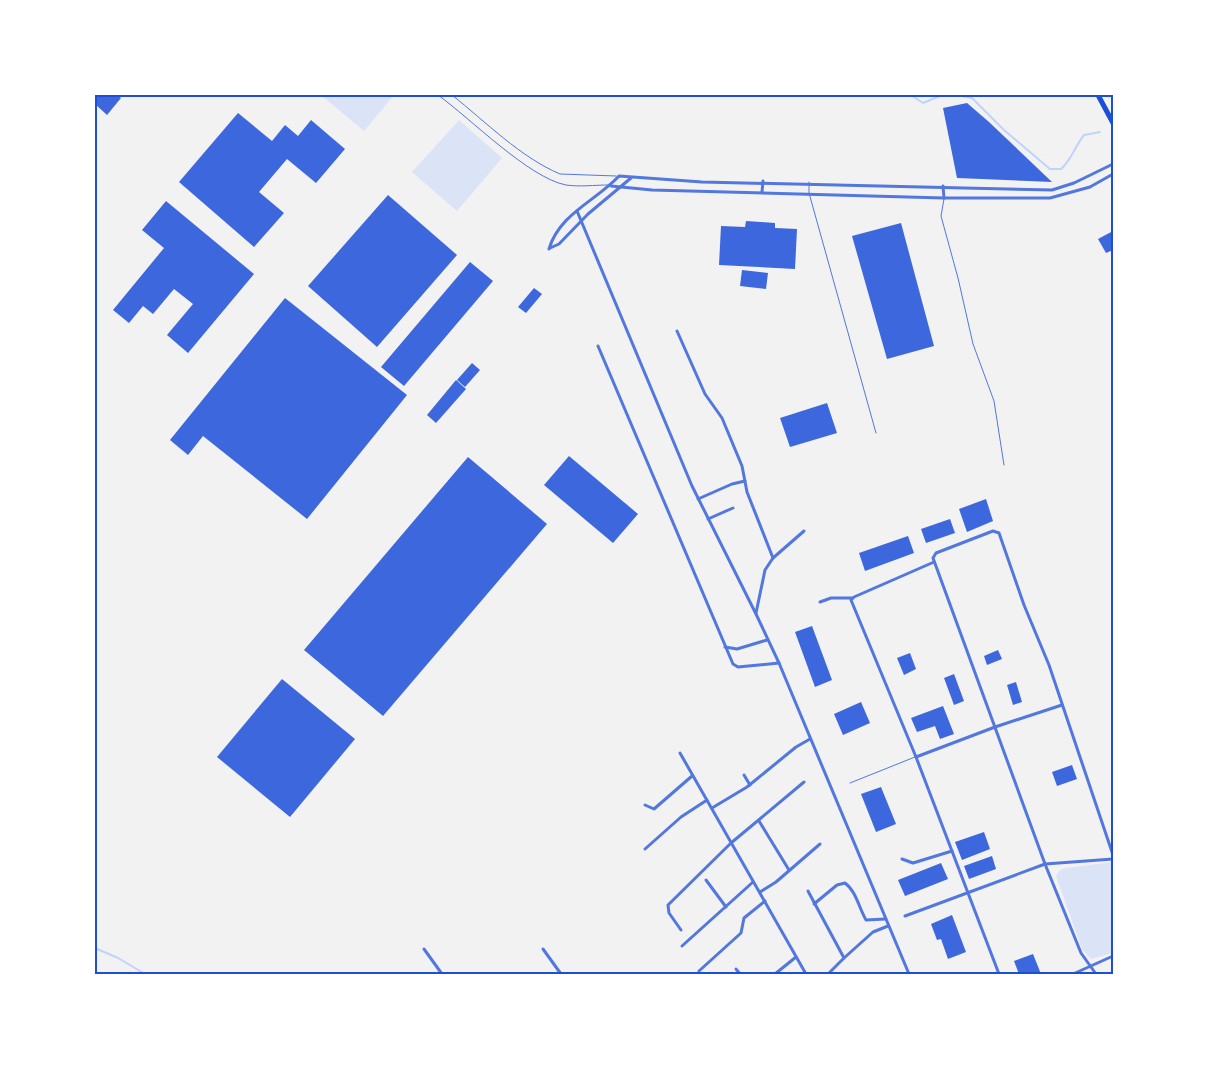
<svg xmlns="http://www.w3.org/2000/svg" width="1208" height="1069" font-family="Cabin,sans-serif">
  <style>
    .green { fill: #dbe4f7 }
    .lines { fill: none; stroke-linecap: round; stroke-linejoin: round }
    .stream { stroke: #bfd3fe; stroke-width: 2 }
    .building { fill: #3d67dc }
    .service { stroke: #5277de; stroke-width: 1 }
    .minor { stroke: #5277de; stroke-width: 3 }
    .trunk { stroke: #1d4ed8; stroke-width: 5 }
    .neatline { fill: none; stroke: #1d4ed8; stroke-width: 2 }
  </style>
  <rect width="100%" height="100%" fill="#f2f2f2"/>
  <g class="green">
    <path d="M321,95H394L364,131Z"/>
    <path d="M459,120L502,158L457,211L412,172Z"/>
    <path d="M1113,862V953L1091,959L1082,949L1056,876L1060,870L1066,868Z"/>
  </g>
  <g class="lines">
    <g class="stream">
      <path d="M911,95L923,103L942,95"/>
      <path d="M956,95L972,98L1004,130L1050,169H1061C1072,159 1075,146 1084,135L1100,132"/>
      <path d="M95,948L118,958L145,974"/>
    </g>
  </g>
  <g class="building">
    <path d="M95,95H117L121,98L107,115L95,104Z"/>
    <path d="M967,103L989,122L1052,182L957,178L943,108Z"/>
    <path d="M238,113L272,141L285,125L298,136L311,120L345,149L316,183L287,159L259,192L284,213L254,247L179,182Z"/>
    <path d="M388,195L457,255L377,347L308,286Z"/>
    <path d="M166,201L254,274L188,353L167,335L193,304L174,289L153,314L143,306L129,323L113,310L164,248L142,230Z"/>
    <path d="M746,221L775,223V228L797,229L795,269L719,265L721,226L745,227Z"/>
    <path d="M901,223L934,346L887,359L852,236Z"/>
    <path d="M1113,231V250L1106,253L1098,239Z"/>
    <path d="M470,262L493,281L404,386L381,367Z"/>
    <path d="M742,270L768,273L766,289L740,286Z"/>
    <path d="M534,288L542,294L526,313L518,307Z"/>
    <path d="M285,298L407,395L307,519L203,436L188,455L170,440Z"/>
    <path d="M472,363L480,370L465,387L457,380Z"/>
    <path d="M456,380L466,389L436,423L427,415Z"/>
    <path d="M827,403L837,433L790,447L780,418Z"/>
    <path d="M569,456L638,514L613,543L544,485Z"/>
    <path d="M468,457L547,524L383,716L304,650Z"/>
    <path d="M986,499L993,521L967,532L959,509Z"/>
    <path d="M950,519L955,533L926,543L921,529Z"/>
    <path d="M908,536L914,553L865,571L859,553Z"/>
    <path d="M812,626L832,680L815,687L795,632Z"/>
    <path d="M998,650L1002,659L987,665L984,656Z"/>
    <path d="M910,653L916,669L904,675L897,658Z"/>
    <path d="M954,674L964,701L954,705L944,678Z"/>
    <path d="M282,679L355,739L290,817L217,757Z"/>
    <path d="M1016,682L1022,702L1013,705L1007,685Z"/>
    <path d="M861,702L870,723L843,735L834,714Z"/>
    <path d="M943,706L954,734L940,739L935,726L917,732L911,718Z"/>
    <path d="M1072,765L1077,779L1057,786L1052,772Z"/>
    <path d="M881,787L896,824L876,832L861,794Z"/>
    <path d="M984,832L990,849L962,860L955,842Z"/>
    <path d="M992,856L996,869L969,879L964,866Z"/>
    <path d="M941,863L948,879L905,896L898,880Z"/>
    <path d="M952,915L966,952L948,959L941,939L937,940L931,924Z"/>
    <path d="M1033,954L1041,974H1019L1014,961Z"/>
  </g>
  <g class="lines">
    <g class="service">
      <path d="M438,95C470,118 529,178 566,185C579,187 595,185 608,185"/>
      <path d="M452,95C486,122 520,157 560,174L616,176"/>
      <path d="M809,182V193L876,433"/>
      <path d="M944,199L941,216L958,278L973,344L994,401L1004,465"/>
      <path d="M850,783L915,757"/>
    </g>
    <g class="minor">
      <path d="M611,186L652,190L944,198H1050L1090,187L1113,174"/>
      <path d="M943,186L944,198"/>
      <path d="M762,192L763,181"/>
      <path d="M577,211L692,486L756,614L779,663L909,974"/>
      <path d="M550,248L559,244L588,214L631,178"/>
      <path d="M549,249C559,214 596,201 619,176L702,182L1052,190L1074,183L1113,164"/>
      <path d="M677,331L705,394L722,418L742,466L747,492L773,558L765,570L756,613"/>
      <path d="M598,346L733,664L738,667L779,663"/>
      <path d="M698,499L732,484L745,481"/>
      <path d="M708,519L733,508"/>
      <path d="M773,558L804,531"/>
      <path d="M934,562L854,597L851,600L916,757L999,974"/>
      <path d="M820,602L831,598H852"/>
      <path d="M725,647L737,649L767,640"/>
      <path d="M680,753L806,974"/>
      <path d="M916,757L995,727L1062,705"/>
      <path d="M744,775L750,785"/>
      <path d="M645,805L654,809L692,776"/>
      <path d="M712,808L747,787L796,747L810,739"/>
      <path d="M759,821L789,870"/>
      <path d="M645,849L681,817L707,800"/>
      <path d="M902,859L913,863L952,851"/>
      <path d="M706,880L726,907"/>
      <path d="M808,891L844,958L828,974"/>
      <path d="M760,892L776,882L820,844"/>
      <path d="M814,904L837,885L845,883C856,891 859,908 866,920L885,919"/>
      <path d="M905,916L1045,864L1113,859"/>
      <path d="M681,930L669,913L668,905L731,843L804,782"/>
      <path d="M682,946L753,882"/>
      <path d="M424,949L442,974"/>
      <path d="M543,949L561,974"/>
      <path d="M844,958L873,932L888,926"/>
      <path d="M736,969L740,974"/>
      <path d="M699,971L741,933L744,918L765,901"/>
      <path d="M775,974L796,957"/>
      <path d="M1073,974L1113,956"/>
      <path d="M1096,974L1081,953L1045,864L933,558L936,553L993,531L999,533L1024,605L1049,665L1113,855"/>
    </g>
    <path class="trunk" d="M1098,95L1113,123"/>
  </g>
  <rect width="1208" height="1069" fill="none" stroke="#ffffff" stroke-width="192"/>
  <rect x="96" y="96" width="1016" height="877" class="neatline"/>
</svg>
